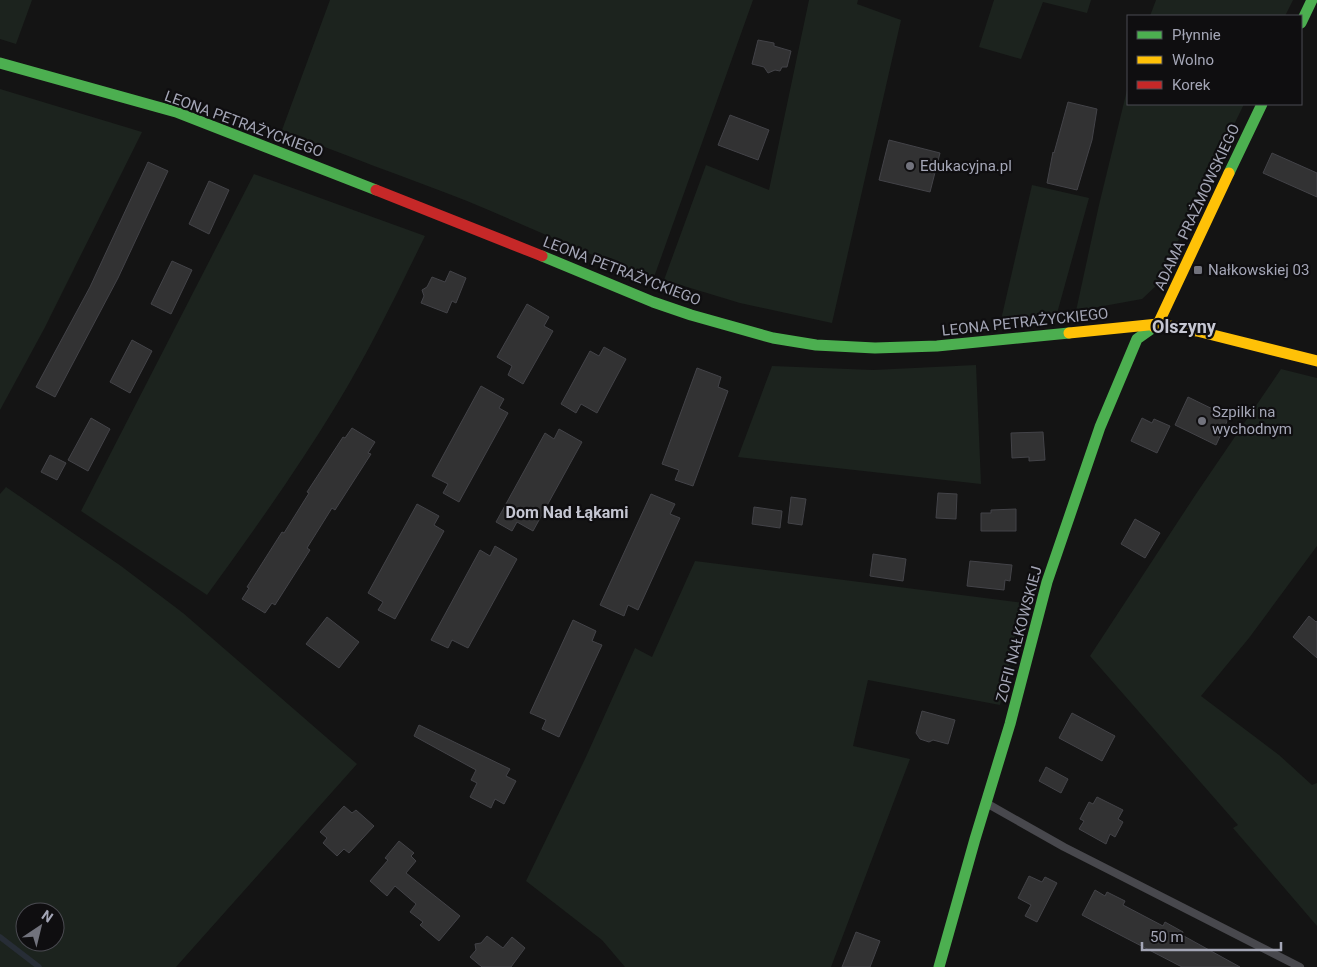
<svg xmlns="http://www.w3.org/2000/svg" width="1317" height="967" font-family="Roboto,sans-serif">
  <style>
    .green { fill: #1c231e; fill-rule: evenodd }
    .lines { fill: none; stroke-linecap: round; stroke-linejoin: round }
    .stream { stroke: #272d36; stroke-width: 5.5 }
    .building { fill: #323233; stroke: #434348 }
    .lane { stroke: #48484d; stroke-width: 8 }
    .fast { stroke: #4caf50; stroke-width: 11 }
    .slow { stroke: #ffc107; stroke-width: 11 }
    .jam { stroke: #c62828; stroke-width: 11 }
    .poi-dot { fill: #72737d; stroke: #0f0e10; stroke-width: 2 }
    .labels { text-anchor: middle; stroke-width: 4.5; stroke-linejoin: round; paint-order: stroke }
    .street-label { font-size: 15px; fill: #a4a6b6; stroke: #0f0e10 }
    .poi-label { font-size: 15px; fill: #a4a6b6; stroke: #0f0e10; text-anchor: start }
    .neighbourhood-label { font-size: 16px; font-weight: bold; fill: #c5c6d2; stroke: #0f0e10 }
    .quarter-label { font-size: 18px; font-weight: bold; fill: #c5c6d2; stroke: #0f0e10 }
  </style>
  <rect width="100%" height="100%" fill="#141414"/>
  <g class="green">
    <path d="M0,0H32L16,44L0,39Z"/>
    <path d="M330,0H753L653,280C590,255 529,227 467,201C405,177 343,155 282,130Z"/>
    <path d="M809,0H858L857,4L901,20L832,323L740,303L664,280L706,165L769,190Z"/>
    <path d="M994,0H1091L1087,13L1043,2L1021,59L979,47Z"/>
    <path d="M1156,0H1293L1285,16H1150Z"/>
    <path d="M1128,86V104H1244L1185,226L1158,284L1142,299L1076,311L1099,205Z"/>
    <path d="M0,89L142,132L44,329L0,410Z"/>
    <path d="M254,174L425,236C397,293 370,350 337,404C297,470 252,533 207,595L81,511Z"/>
    <path d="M1032,185L1089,198L1056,317L1001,320Z"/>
    <path d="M976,365L981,484L738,457L772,366L873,370Z"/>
    <path d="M1281,369L1317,378V546L1249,638L1201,696L1279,755L1312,785L1317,783V926L1233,828L1238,825L1090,656L1196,494Z"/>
    <path d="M6,487L121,566L183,613L357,764L176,967H0V494ZM25,912H55V942H25Z"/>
    <path d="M695,561L1024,603L1000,705L868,680L853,746L910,759L831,967H625L602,940L526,881L585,759L635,648L652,657Z"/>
  </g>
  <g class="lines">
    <path class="stream" d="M0,937L39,967"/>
  </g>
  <g class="building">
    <path d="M758,40L774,43V46L791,51L787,67H782L780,71L775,70L768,73L764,67L752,64Z"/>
    <path d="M1068,102L1097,109L1092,140L1077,190L1047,183L1053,152L1054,153Z"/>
    <path d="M730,115L769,130L758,160L718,145Z"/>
    <path d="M889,140L940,153L930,192L879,180Z"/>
    <path d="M1272,153L1317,173V197L1263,173Z"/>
    <path d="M148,162L168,171L118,278L55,397L36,387L90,287Z"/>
    <path d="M209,181L229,190L209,234L189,224Z"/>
    <path d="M172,261L192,270L171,314L151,304Z"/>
    <path d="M450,271L466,278L456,303L452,301L447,313L421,303L424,296L422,290L427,287L432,277L445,282Z"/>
    <path d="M527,304L549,317L544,326L553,331L523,384L508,375L512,366L497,357Z"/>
    <path d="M132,340L152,351L130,393L110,382Z"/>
    <path d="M604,347L626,359L597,413L581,404L576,413L561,404L590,351L599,356Z"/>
    <path d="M697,368L721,377L718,387L728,391L693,486L675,480L679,470L662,464Z"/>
    <path d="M481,386L504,399L499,408L508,413L459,502L443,493L448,484L432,476Z"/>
    <path d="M1188,397L1229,417L1216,445L1175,425Z"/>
    <path d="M91,418L110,429L88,471L68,460Z"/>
    <path d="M1142,418L1152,423L1154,419L1170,426L1157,453L1131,441Z"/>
    <path d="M352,428L375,442L368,453L371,454L335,510L332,508L307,548L310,550L275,605L272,603L265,613L242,599L249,588L247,587L282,532L284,533L309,493L307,492L343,437L345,438Z"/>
    <path d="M559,429L582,442L533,531L517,522L512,531L496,522L545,433L554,439Z"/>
    <path d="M1043,432L1045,460L1029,461V457L1012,458L1011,433Z"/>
    <path d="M50,455L66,463L57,480L41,472Z"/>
    <path d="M938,493L957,494L956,519L936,518Z"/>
    <path d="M651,494L675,504L670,514L680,518L638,610L628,605L624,616L600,605Z"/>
    <path d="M791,497L806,499L802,525L788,523Z"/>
    <path d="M417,504L439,516L434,525L444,531L395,619L378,610L383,602L368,593Z"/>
    <path d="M754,507L782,511L780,528L752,524Z"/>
    <path d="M1016,509V531H981V513H991V510Z"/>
    <path d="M1135,519L1160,533L1145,558L1121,544Z"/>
    <path d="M495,546L517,559L468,648L452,640L448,648L431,640L480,550L490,556Z"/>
    <path d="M873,554L906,559L903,581L870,576Z"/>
    <path d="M970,561L1012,565L1010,581L1005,580L1004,590L967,586Z"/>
    <path d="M1309,616L1316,622L1317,621V658L1293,637Z"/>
    <path d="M327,617L359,642L339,668L306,644Z"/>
    <path d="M573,620L596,631L592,641L602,645L559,737L542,729L546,720L530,713Z"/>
    <path d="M922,711L955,720L948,744L933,740L929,742L920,739L916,733Z"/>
    <path d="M1072,713L1115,736L1102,761L1059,738Z"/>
    <path d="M419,725L510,769L506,776L516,781L504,804L495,799L491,808L470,797L477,783L471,780L476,770L414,736Z"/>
    <path d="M1046,767L1068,779L1061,793L1039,781Z"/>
    <path d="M1097,797L1123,810L1118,819L1123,822L1115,837L1110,834L1106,844L1079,829L1084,821L1080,819L1089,802L1093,804Z"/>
    <path d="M344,806L352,813L356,810L374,826L349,853L344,849L337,856L323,843L327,838L320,832Z"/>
    <path d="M399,841L414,853L411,856L416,861L406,873L460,916L439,941L420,925L423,922L410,912L416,904L395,886L387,896L370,881L388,860L385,858Z"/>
    <path d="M1029,876L1042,882L1045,877L1057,883L1037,922L1025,916L1031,905L1018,898Z"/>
    <path d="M1095,890L1105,896L1107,892L1125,901L1123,905L1163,926L1165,922L1183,932L1182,935L1240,967H1182L1097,923L1082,915Z"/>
    <path d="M856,932L880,941L870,967H842Z"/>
    <path d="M487,936L503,948L512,937L525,948L511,967H482L470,957L476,950L475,944L481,943Z"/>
  </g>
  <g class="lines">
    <path class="lane" d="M988,804L1064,847L1300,967"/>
    <g class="fast">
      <path d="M1301,23L1312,0"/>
      <path d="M0,63L176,112L376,190"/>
      <path d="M1229,173L1262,104"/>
      <path d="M542,256L653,302L691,315L773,338L816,345L875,348L937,346L1069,333"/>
      <path d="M939,967L975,839L1010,724L1047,582L1100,427L1137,339L1154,327"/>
    </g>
    <g class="slow">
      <path d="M1154,327L1158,324L1229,173"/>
      <path d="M1069,333L1158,324L1197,331L1317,361"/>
    </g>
    <path class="jam" d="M376,190L542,256"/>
  </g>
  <g class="poi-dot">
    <circle cx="910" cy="166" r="5"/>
    <rect x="1193" y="265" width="10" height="10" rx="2.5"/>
    <circle cx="1202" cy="421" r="5"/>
  </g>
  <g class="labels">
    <g class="street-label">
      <text transform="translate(244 124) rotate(20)" y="5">LEONA PETRAŻYCKIEGO</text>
      <text transform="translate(1197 207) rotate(-65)" y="5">ADAMA PRAŻMOWSKIEGO</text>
      <text transform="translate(622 271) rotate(21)" y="5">LEONA PETRAŻYCKIEGO</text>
      <text transform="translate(1025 322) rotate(-6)" y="5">LEONA PETRAŻYCKIEGO</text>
      <text transform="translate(1019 634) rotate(-75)" y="5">ZOFII NAŁKOWSKIEJ</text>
    </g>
    <g class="poi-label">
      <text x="920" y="171">Edukacyjna.pl</text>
      <text x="1208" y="275">Nałkowskiej 03</text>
      <text x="1212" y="417">Szpilki na<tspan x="1212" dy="17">wychodnym</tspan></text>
    </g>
    <g class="neighbourhood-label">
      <text x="567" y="518">Dom Nad Łąkami</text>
    </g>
    <g class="quarter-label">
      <text x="1184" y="333">Olszyny</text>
    </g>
  </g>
  <rect x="1127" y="15" width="175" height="90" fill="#0f0e10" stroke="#4b4b52"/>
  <rect x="1137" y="31" width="25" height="8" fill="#4caf50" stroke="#4b4b52"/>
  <text x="1172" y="40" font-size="15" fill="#a4a6b6">Płynnie</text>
  <rect x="1137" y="56" width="25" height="8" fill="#ffc107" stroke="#4b4b52"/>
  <text x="1172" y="65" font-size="15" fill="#a4a6b6">Wolno</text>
  <rect x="1137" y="81" width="25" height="8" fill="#c62828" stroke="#4b4b52"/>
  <text x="1172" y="90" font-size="15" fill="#a4a6b6">Korek</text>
  <g transform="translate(40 927) rotate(35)"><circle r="24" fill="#0f0e10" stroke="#4b4b52"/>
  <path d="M0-4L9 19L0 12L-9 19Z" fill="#72737d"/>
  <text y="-8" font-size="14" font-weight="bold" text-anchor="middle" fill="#a4a6b6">N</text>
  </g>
  <path d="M1142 942v8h139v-8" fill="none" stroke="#a4a6b6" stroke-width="2.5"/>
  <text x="1150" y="942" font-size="15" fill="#a4a6b6" stroke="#0f0e10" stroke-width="4" paint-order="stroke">50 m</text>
</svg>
